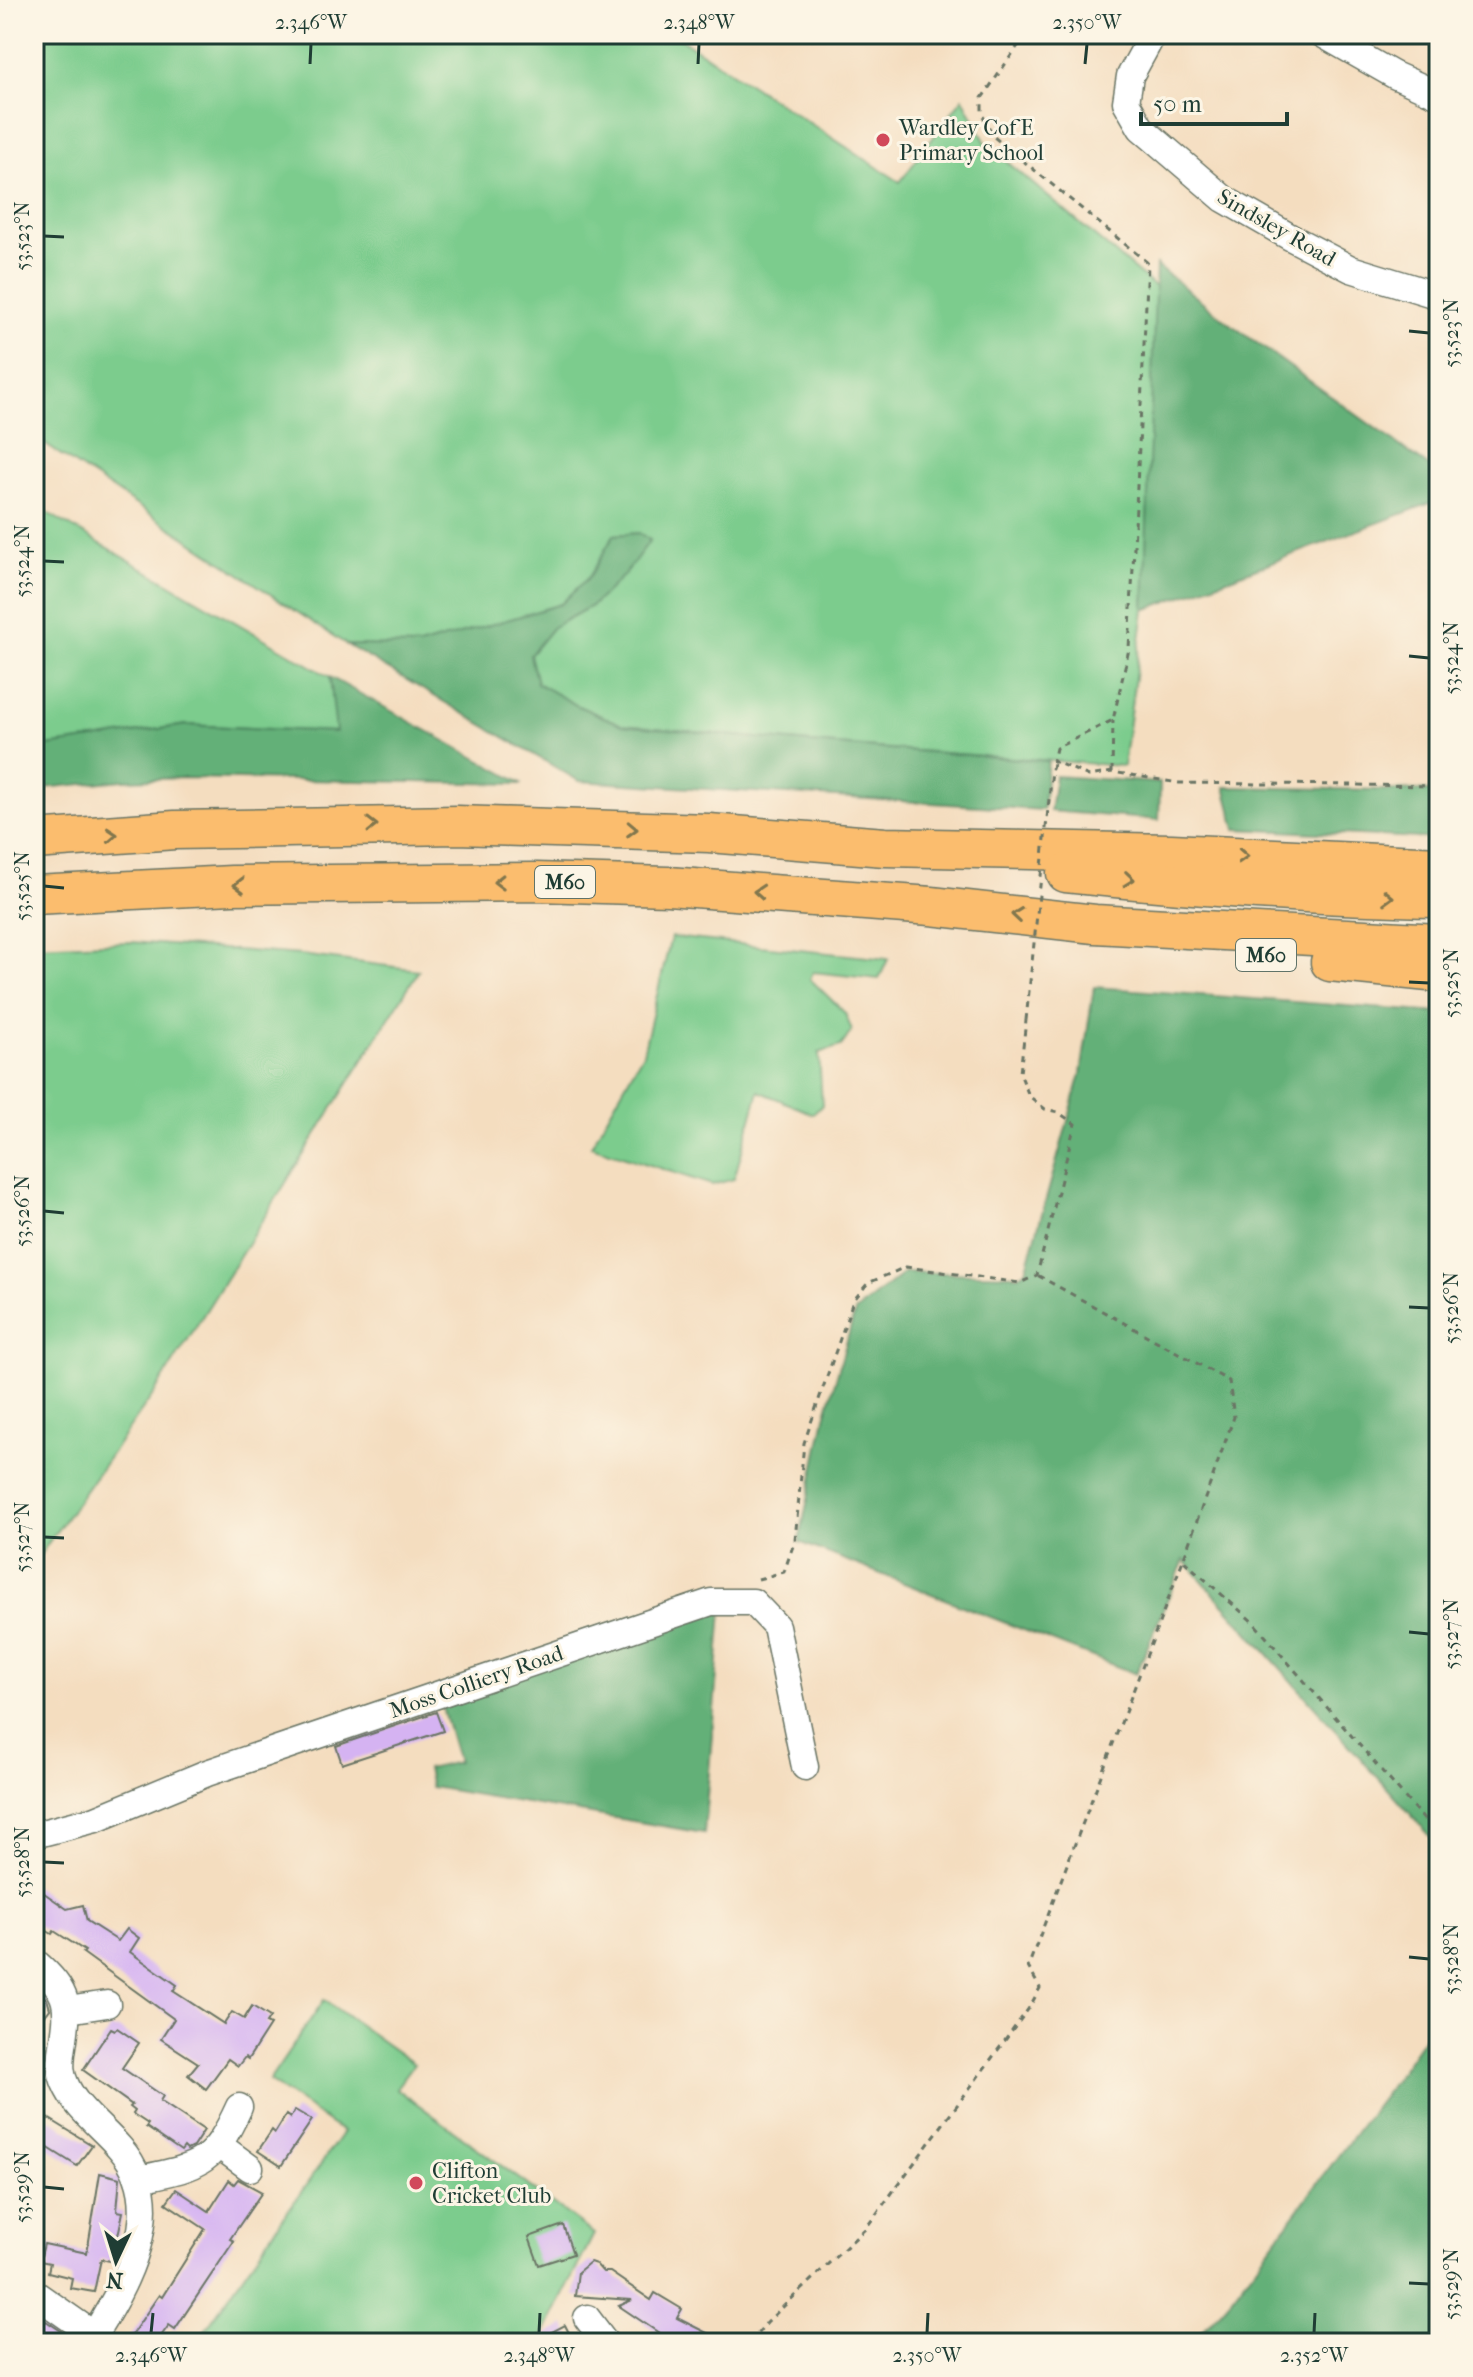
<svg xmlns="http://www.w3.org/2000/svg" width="1473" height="2377" font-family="'IM FELL French Canon',serif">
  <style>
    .green { fill: #7bcc8d; stroke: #4d8460; stroke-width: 2 }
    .forest { fill: #64b078; stroke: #427656; stroke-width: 2 }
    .building { fill: #d5b3f2 }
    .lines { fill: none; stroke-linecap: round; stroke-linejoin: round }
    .minor-casing { stroke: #6a7565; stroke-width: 29 }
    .highway-casing { stroke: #6a7565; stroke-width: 41 }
    .path { stroke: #6a7565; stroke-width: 3; stroke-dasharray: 6 6; stroke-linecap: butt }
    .minor { stroke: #fff; stroke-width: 26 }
    .highway { stroke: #fbbd6e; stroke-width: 38 }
    .path-bridge { stroke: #6a7565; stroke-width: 3; stroke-dasharray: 6 6; stroke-linecap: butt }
    .oneway { stroke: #82774e }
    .ticks { fill: none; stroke: #1f3d34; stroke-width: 3 }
    .poi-dot { fill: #d1495b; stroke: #fcf5e5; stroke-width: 3 }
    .labels { text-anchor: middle; stroke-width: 6; stroke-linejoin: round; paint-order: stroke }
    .shield { fill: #fcf5e5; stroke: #617469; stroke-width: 2 }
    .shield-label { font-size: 20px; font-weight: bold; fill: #1f3d34 }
    .poi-label { font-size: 22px; fill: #1f3d34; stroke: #fcf5e5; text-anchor: start }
    .street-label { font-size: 22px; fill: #1f3d34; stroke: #fcf5e5 }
    .neatline { fill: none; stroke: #1f3d34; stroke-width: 3 }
    .ticks-label { font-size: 20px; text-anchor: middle; fill: #1f3d34 }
  </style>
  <rect width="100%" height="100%" fill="#fcf5e5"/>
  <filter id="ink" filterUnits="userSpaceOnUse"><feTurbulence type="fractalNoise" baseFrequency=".0125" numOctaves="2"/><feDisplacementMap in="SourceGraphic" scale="16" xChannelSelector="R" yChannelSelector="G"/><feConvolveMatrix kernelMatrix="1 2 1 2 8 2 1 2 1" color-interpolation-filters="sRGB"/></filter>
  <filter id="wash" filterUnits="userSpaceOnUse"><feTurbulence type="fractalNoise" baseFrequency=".006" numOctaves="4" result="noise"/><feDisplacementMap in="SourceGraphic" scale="32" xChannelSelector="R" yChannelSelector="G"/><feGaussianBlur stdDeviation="1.8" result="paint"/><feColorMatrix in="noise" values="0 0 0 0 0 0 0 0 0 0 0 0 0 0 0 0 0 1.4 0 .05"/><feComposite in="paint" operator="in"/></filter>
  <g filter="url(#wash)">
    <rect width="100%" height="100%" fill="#f4ddbf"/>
    <g class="green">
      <path d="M34,34H673L900,182L963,98L987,145L1156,288L1144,610L1123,766L810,743L622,725L578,706L537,683L530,655L553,627L593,605L650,541L639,533L614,535L590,576L561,604L419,646L347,645L34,437Z"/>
      <path d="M34,505L330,677L337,732L186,725L34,748Z"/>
      <path d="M671,937L888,959L879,979L813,972L810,979L845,1013L852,1031L841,1046L819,1053L822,1105L813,1114L759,1091L734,1179L712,1185L591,1146L643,1053Z"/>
      <path d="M131,942L301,955L419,970L155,1392L34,1563V946Z"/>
      <path d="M324,2000L414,2064L396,2088L594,2234L539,2343H196L343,2132L269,2081Z"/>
    </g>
    <g class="forest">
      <path d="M1156,265L1229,323L1439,474V500L1144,610Z"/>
      <path d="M639,533L650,540L625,574L593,605L553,627L530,655L537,683L578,706L622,725L810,743L1048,761L1043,810L579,781L347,645L419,646L561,604L590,576L614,535Z"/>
      <path d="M330,677L523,784L185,778L123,780L34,789V748L186,725L336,732Z"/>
      <path d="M1055,776L1160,783L1159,820L1050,811Z"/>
      <path d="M1225,787L1439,791V839L1236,829Z"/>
      <path d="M1094,987L1439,1013V1846L1184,1560L1136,1674L799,1542L825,1417L855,1312L905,1272L1018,1275L1026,1271L1081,1074Z"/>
      <path d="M722,1611L704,1833L431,1787L427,1769L458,1762L439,1697Z"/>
      <path d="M1439,2015V2343H1192L1231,2299L1389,2088Z"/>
    </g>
    <g id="blocks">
      <g class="building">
        <path d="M436,1712L443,1731L342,1764L336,1746Z"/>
        <path d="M34,1886L67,1909L83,1905L87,1921L118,1941L127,1929L139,1938L130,1952L177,1985L173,1991L224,2024L232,2012L244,2019L252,2006L270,2017L266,2023L270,2025L248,2059L245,2057L238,2066L228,2059L206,2089L188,2075L198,2063L161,2039L174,2019L83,1953L85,1951L54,1931L52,1934L34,1923Z"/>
        <path d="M34,1990L47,1999L50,2009L34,2030Z"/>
        <path d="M111,2028L115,2030L117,2028L139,2043L122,2068L163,2096L160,2101L204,2130L193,2147L187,2150L184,2147L181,2151L146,2127L148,2124L133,2114L135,2111L130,2107L132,2105L83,2070Z"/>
        <path d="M295,2110L312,2120L281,2166L258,2151L272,2130L275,2133L286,2115L290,2118Z"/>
        <path d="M48,2118L92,2145L77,2166L34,2139Z"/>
        <path d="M100,2173L120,2178L117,2211L123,2212L116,2245L120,2246L115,2262L101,2259L94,2292L70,2288L72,2278L48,2272L50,2263L40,2261L44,2244L87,2253Z"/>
        <path d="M238,2179L262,2192L230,2239L234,2241L175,2329L169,2325L156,2343H126L159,2295L162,2297L205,2229L166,2203L176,2189L209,2211L229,2180L234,2184Z"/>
        <path d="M563,2225L573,2254L539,2265L529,2237Z"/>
        <path d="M590,2262L596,2264L603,2272H610L651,2300L655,2293L682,2309L677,2318L727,2343H674L619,2306L632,2300L575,2296L578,2272Z"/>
        <path d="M46,2321L61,2331L52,2343H34V2338Z"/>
        <path d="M565,2325L574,2343H531Z"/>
      </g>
    </g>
  </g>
  <g filter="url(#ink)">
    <use href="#blocks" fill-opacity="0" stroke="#6a7565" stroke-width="2"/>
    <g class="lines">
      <defs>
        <g id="minor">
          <path d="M1153,34L1130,76L1126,102L1141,128L1224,199L1290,237L1351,269L1439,296"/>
          <path d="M1322,34L1394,75L1439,95"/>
          <path d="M34,1835L96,1819L207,1773L711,1602H753L776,1626L805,1767"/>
          <path d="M34,1961C72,1994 69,2006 62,2053C61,2063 60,2072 65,2083C75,2108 102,2127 120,2148C172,2207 124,2288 89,2343"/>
          <path d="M68,2010L107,2004"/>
          <path d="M220,2146L250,2168"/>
          <path d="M139,2179C200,2166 212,2166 239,2107"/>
          <path d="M34,2293L94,2335"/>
          <path d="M587,2318L606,2343"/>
        </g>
        <g id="highway">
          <path d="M34,840L175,830L457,825L709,833L885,847L1171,853L1439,866"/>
          <path d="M1066,873C1190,886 1314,896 1439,898"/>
          <path d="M34,895L232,885L536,882L668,886L931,906L1095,924L1439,943"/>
          <path d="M1330,962L1439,973"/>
        </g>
      </defs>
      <use href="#minor" class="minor-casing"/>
      <use href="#highway" class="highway-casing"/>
      <g class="path">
        <path d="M1026,34L982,98V114L994,137L1148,263L1129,649L1113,720L1056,748L1053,761L1089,776L1112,772L1179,783L1439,786"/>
        <path d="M1112,772L1113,720"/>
        <path d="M1184,1561L1254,1623L1439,1837"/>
        <path d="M758,1579L784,1572L795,1540L804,1443L853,1301L868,1283L906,1267L1020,1283L1037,1275L1075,1124L1058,1112L1045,1109L1029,1096L1020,1073L1026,1020"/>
        <path d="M750,2343L767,2322L866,2228L1029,2008L1040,1988L1028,1967L1183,1560L1234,1417L1229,1381L1037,1275"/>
      </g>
      <use href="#minor" class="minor"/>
      <use href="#highway" class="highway"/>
      <path class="path-bridge" d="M1026,1020L1053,761"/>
    </g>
    <defs><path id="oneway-chevron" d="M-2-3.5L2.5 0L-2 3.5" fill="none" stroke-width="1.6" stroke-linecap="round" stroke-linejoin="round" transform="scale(2)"/></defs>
    <g class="oneway">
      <use href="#oneway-chevron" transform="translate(372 825) rotate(-1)"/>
      <use href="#oneway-chevron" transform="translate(632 829) rotate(2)"/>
      <use href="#oneway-chevron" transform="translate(112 835) rotate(-4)"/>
      <use href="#oneway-chevron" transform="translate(1243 856) rotate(3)"/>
      <use href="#oneway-chevron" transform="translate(1129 879) rotate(6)"/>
      <use href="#oneway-chevron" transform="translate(499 882) rotate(179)"/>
      <use href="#oneway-chevron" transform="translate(239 885) rotate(179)"/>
      <use href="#oneway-chevron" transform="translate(759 892) rotate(-176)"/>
      <use href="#oneway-chevron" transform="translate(1388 897) rotate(2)"/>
      <use href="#oneway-chevron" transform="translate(1017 915) rotate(-174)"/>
    </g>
  </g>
  <path class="ticks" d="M310,64L311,44M698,64L699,44M1085,64L1087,44M44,236L64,237M1409,331L1429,333M44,561L64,562M1409,656L1429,658M44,886L64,888M1409,982L1429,983M44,1211L64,1213M1409,1307L1429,1308M44,1537L64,1538M1409,1632L1429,1634M44,1862L64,1863M1409,1957L1429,1959M44,2187L64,2189M1409,2283L1429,2284M151,2333L153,2313M539,2333L540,2313M927,2333L928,2313M1314,2333L1315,2313"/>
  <g class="poi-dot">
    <circle cx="883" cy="140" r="8"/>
    <circle cx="416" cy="2183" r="8"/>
  </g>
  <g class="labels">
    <g class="shield">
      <rect x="535" y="866" width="60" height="32" rx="6"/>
      <rect x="1236" y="939" width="60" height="32" rx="6"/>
    </g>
    <g class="shield-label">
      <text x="565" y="889">M60</text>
      <text x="1266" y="962">M60</text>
    </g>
    <g class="poi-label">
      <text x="899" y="135">Wardley CofE<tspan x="899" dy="25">Primary School</tspan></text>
      <text x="432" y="2178">Clifton<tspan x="432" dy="25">Cricket Club</tspan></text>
    </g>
    <g class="street-label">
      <text transform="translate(1277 227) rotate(30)" y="8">Sindsley Road</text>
      <text transform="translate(476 1681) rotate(-19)" y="8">Moss Colliery Road</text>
    </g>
  </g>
  <rect width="1473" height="2377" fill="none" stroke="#fcf5e5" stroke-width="88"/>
  <g transform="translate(116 2261) rotate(184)" stroke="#fcf5e5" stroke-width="6" paint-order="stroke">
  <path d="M0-6L14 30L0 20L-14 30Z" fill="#1f3d34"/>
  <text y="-12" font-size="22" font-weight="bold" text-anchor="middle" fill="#1f3d34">N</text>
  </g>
  <path d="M1141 112v12h146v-12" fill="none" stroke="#1f3d34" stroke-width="4"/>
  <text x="1153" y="112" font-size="24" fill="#1f3d34" stroke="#fcf5e5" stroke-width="6" paint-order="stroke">50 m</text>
  <rect x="44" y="44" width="1385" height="2289" class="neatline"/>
  <g class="ticks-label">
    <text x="311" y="29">2.346°W</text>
    <text x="699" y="29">2.348°W</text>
    <text x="1087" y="29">2.350°W</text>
    <text transform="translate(22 236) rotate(-90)" y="7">53.523°N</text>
    <text transform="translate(1451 333) rotate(-90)" y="7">53.523°N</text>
    <text transform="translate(22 561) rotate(-90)" y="7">53.524°N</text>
    <text transform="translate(1451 658) rotate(-90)" y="7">53.524°N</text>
    <text transform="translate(22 886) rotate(-90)" y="7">53.525°N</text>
    <text transform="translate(1451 983) rotate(-90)" y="7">53.525°N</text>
    <text transform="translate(22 1211) rotate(-90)" y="7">53.526°N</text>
    <text transform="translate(1451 1308) rotate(-90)" y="7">53.526°N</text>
    <text transform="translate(22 1537) rotate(-90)" y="7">53.527°N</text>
    <text transform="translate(1451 1634) rotate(-90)" y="7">53.527°N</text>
    <text transform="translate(22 1862) rotate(-90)" y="7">53.528°N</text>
    <text transform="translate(1451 1959) rotate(-90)" y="7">53.528°N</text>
    <text transform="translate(22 2187) rotate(-90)" y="7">53.529°N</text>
    <text transform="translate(1451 2284) rotate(-90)" y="7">53.529°N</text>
    <text x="151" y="2362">2.346°W</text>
    <text x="539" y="2362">2.348°W</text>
    <text x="927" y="2362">2.350°W</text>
    <text x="1314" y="2362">2.352°W</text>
  </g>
</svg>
